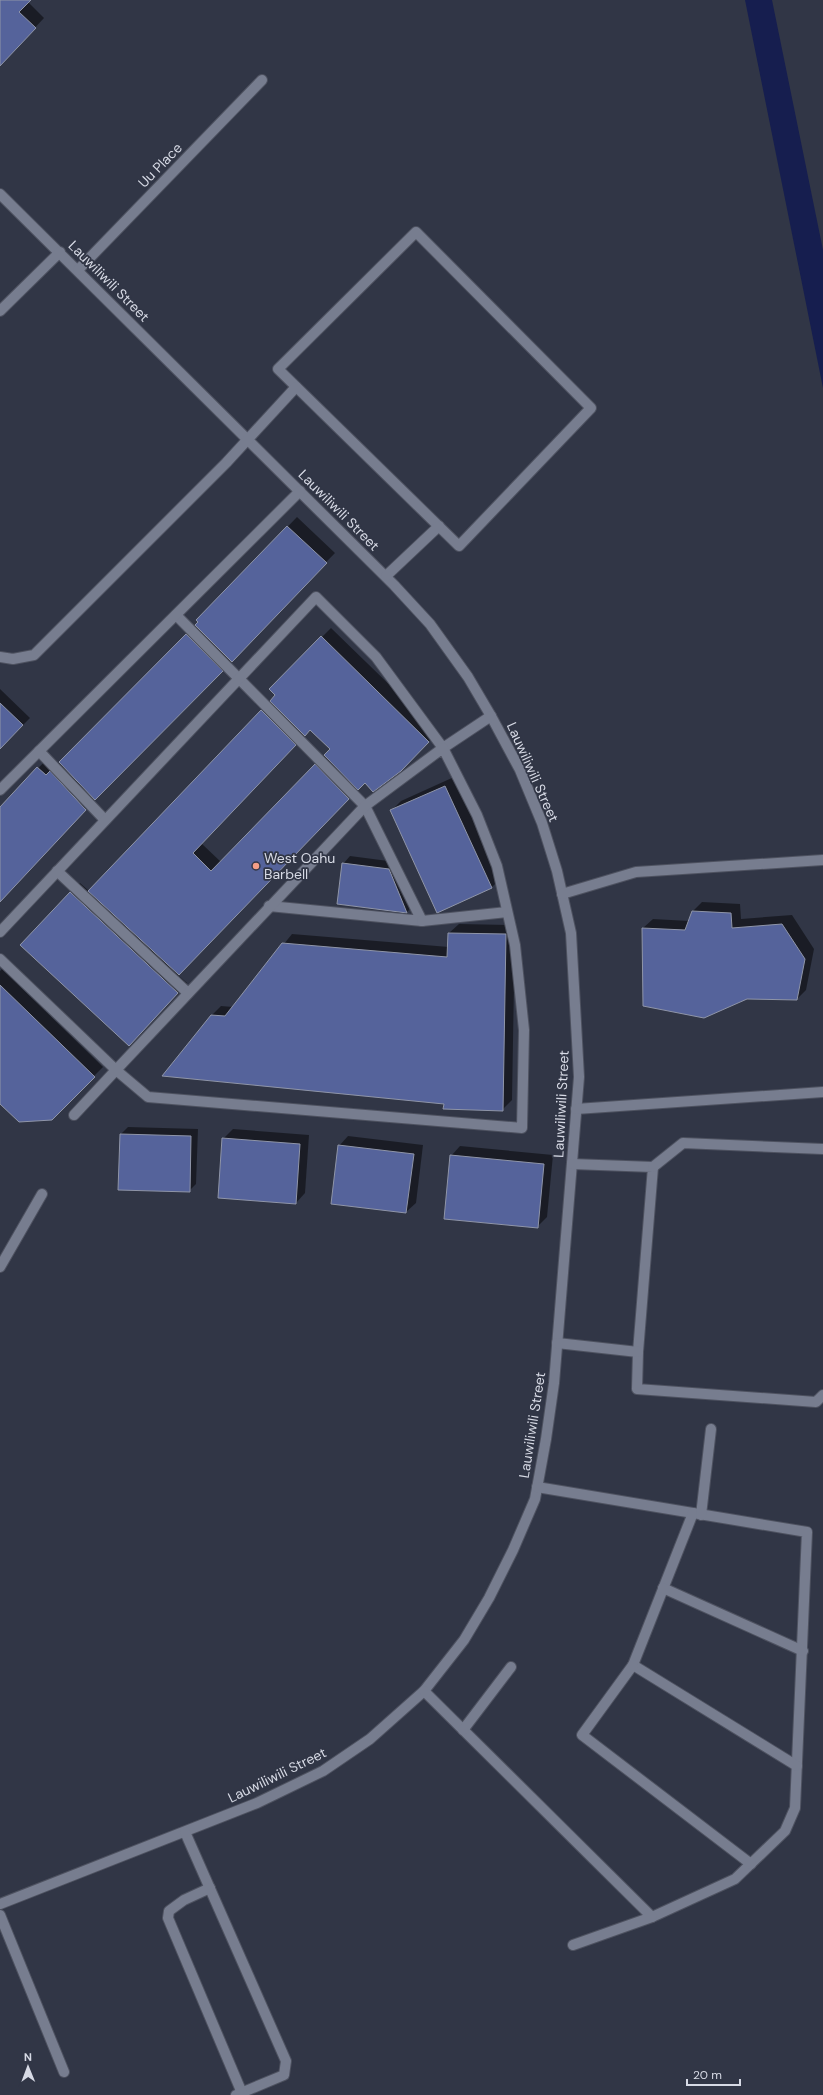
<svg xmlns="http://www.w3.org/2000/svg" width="823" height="2095" font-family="'DM Sans',sans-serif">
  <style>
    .water { fill: #161e4f }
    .shadow { fill: #0007; fill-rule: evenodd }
    .building { fill: #55639b; stroke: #8f95a8 }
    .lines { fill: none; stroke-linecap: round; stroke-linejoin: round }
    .minor-casing { stroke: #4e5260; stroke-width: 12 }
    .minor { stroke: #777d8f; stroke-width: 10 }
    .poi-dot { fill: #f49e87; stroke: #313646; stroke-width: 1.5 }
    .labels { text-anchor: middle; stroke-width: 3.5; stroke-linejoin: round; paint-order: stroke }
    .street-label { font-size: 14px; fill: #d7dae5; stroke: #313646 }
    .poi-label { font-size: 14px; fill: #d7dae5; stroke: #313646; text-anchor: start }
  </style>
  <rect width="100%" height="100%" fill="#313646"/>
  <path class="water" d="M745,0H772L823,250V388Z"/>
  <g class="shadow">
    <path d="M0,0H29L28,2L44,18L0,65Z"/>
    <path d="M297,517L335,553L94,799L0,901V808L47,759L56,767L196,625L199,622L197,620Z"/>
    <path d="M331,628L438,732L400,771L365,782L178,975L187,983L138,1035L70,892L80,883L89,891L272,701L276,695L270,689ZM310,729L331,749L221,862L201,843Z"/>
    <path d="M0,689L30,718L0,748Z"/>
    <path d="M454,777L501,878L491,888L391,811L401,801Z"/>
    <path d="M350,856L396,862L414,905L407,912L338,904L343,864Z"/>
    <path d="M702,902L740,904L741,919L792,915L814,949L806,990L797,999L643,928L653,919L689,921L693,911Z"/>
    <path d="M459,924L515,925L512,1100L502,1110L445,1103L212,1015L221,1006L233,1007L292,934L449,947V933Z"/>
    <path d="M2,969L103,1067L51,1119L0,1102V971Z"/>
    <path d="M128,1127L198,1129L196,1184L189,1191L119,1189L121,1134Z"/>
    <path d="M233,1129L309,1135L305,1193L296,1203L223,1139Z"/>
    <path d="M348,1136L423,1145L416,1203L406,1212L332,1204L339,1146Z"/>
    <path d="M460,1146L553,1155L547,1217L537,1227L451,1156Z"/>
  </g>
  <g class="building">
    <path d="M0,0H31L19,12L36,28L0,66Z"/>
    <path d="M287,526L327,563L232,662L195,625L198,622L196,620Z"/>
    <path d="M186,634L223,671L95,800L59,762Z"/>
    <path d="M321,636L429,742L401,771L373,792L365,783L358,790L324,755L330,749L310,730L305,736L270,701L275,695L269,689Z"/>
    <path d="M0,703L23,725L0,749Z"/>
    <path d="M261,710L296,745L193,853L211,871L315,764L349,799L179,975L88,891Z"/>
    <path d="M37,767L46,775L50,771L86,810L0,902V807Z"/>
    <path d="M445,786L492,888L437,913L390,810Z"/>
    <path d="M342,863L389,869L407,913L337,904Z"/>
    <path d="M70,892L178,993L129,1046L20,945Z"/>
    <path d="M692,911L731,913L732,928L782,924L805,959L797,1000L747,999L704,1018L643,1006L642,928L685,930Z"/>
    <path d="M448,933L506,934L503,1111L443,1109L444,1104L162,1076L211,1015L225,1016L282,943L447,957Z"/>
    <path d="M0,985L95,1077L52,1120L19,1122L0,1104Z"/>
    <path d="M120,1134L191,1136L190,1192L118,1190Z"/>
    <path d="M222,1138L300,1144L296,1204L218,1198Z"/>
    <path d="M338,1145L414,1154L406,1213L331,1204Z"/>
    <path d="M450,1155L544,1164L538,1228L444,1219Z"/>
  </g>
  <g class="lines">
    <defs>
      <g id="minor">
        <path d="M0,194L394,585L430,624L468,677L491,716L520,770L542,823L557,871L571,933L579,1077L554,1383L546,1439L535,1499L513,1550L489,1598L464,1640L424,1691L370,1739L323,1771L257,1803L0,1904"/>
        <path d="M416,232L591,408L459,546L278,369Z"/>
        <path d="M78,270L262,80"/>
        <path d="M0,311L60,252"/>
        <path d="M386,576L439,526"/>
        <path d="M176,615L365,806L422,921L269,906"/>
        <path d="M0,657L13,659L34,655L226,463L296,387"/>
        <path d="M39,751L105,820"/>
        <path d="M0,790L300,491"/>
        <path d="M57,871L188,993"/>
        <path d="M562,894L636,872L823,860"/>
        <path d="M422,921L507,912"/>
        <path d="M0,932L316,597L376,657L443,748L491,716"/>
        <path d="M0,959L116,1070L365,806L443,748L477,815L497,866L515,945L524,1030L522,1128L148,1097L116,1070L74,1115"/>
        <path d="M576,1109L823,1092"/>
        <path d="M572,1164L653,1167L638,1352L637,1389L816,1402L823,1395"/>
        <path d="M653,1167L683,1143L823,1149"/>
        <path d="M0,1267L42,1194"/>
        <path d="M557,1343L638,1352"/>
        <path d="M537,1487L807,1532L795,1808L785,1831L735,1879L652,1917"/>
        <path d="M693,1513L633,1665L797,1766"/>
        <path d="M701,1515L711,1429"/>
        <path d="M663,1588L803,1651"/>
        <path d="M633,1665L582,1735L751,1864"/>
        <path d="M424,1691L652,1917L573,1945"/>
        <path d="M463,1730L511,1667"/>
        <path d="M185,1832L286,2061L284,2075L236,2095"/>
        <path d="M210,1888L184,1900L169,1911L168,1918L242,2093"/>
        <path d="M0,1915L64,2072"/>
      </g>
    </defs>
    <use href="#minor" class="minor-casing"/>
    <use href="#minor" class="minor"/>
  </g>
  <circle class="poi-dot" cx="256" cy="866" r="4"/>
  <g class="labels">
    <g class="street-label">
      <text transform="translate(160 165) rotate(-46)" y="5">Uu Place</text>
      <text transform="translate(109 281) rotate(45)" y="5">Lauwiliwili Street</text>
      <text transform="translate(339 510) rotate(45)" y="5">Lauwiliwili Street</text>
      <text transform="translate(533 772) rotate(66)" y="5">Lauwiliwili Street</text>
      <text transform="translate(561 1104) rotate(-87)" y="5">Lauwiliwili Street</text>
      <text transform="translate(532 1425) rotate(-81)" y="5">Lauwiliwili Street</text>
      <text transform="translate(277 1775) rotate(-26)" y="5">Lauwiliwili Street</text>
    </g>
    <g class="poi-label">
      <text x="264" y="863">West Oahu<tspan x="264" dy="16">Barbell</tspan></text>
    </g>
  </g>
  <g transform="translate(28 2067) rotate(359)" stroke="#313646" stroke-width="3" paint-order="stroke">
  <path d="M0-3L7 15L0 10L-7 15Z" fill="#d7dae5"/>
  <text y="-6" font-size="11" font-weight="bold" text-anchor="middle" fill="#d7dae5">N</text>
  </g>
  <path d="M687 2079v6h53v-6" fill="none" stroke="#d7dae5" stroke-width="2"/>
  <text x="693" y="2079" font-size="12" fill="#d7dae5" stroke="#313646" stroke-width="3" paint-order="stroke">20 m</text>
</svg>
